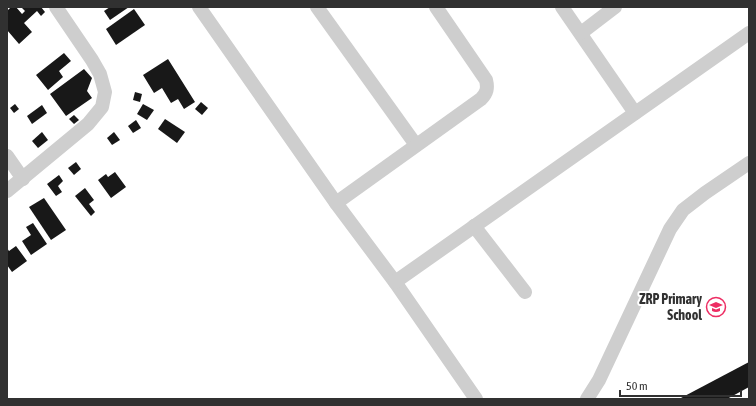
<svg xmlns="http://www.w3.org/2000/svg" width="756" height="406" font-family="'Asap Condensed',sans-serif">
  <style>
    .building { fill: #181818 }
    .lines { fill: none; stroke-linecap: round; stroke-linejoin: round }
    .street { stroke: #cecece; stroke-width: 14 }
    .labels { text-anchor: middle; stroke-width: 4; stroke-linejoin: round; paint-order: stroke }
    .poi-label { font-size: 14px; font-weight: bold; fill: #313131; stroke: #fff; text-anchor: end }
  </style>
  <rect width="100%" height="100%" fill="#fff"/>
  <g class="building">
    <path d="M11,7H16L22,14L25,11L21,7H41L45,12L41,16L37,11L24,23L32,32L19,44L7,30V11Z"/>
    <path d="M110,7H129L110,20L104,11Z"/>
    <path d="M134,9L145,25L116,45L106,29Z"/>
    <path d="M64,53L71,61L59,71L63,77L48,90L36,75Z"/>
    <path d="M168,59L195,102L184,109L178,99L171,103L162,88L154,93L143,75Z"/>
    <path d="M84,69L92,78L87,91L92,98L66,116L50,94Z"/>
    <path d="M135,92L142,94L140,102L133,100Z"/>
    <path d="M201,102L208,108L202,115L195,109Z"/>
    <path d="M15,104L19,109L14,113L10,108Z"/>
    <path d="M143,104L154,110L147,120L137,114Z"/>
    <path d="M42,105L47,113L32,124L27,116Z"/>
    <path d="M74,115L79,120L74,124L69,119Z"/>
    <path d="M165,119L185,132L177,143L158,129Z"/>
    <path d="M136,120L141,128L133,133L128,126Z"/>
    <path d="M42,132L48,140L38,148L32,141Z"/>
    <path d="M114,132L120,140L112,145L107,138Z"/>
    <path d="M76,162L81,169L74,175L68,168Z"/>
    <path d="M115,172L126,187L111,198L98,180L106,174L108,177Z"/>
    <path d="M59,175L63,181L58,186L62,192L56,196L47,184Z"/>
    <path d="M85,188L94,200L89,204L95,212L91,216L75,196Z"/>
    <path d="M44,198L66,230L51,240L29,207Z"/>
    <path d="M33,223L47,244L31,255L22,241L31,235L26,227Z"/>
    <path d="M16,246L27,261L12,272L7,265V248L9,251Z"/>
    <path d="M749,362V387L727,399H679Z"/>
  </g>
  <g class="lines">
    <g class="street">
      <path d="M199,7L336,203L395,282L476,399"/>
      <path d="M317,7L416,145"/>
      <path d="M562,7L635,113"/>
      <path d="M581,33L615,7"/>
      <path d="M7,156L23,179"/>
      <path d="M7,191L88,124L102,107L105,92L100,74L92,60L56,7"/>
      <path d="M336,203L481,99C487,93 488,88 486,80L436,7"/>
      <path d="M474,226L525,292"/>
      <path d="M395,282L749,33"/>
      <path d="M587,399L599,380L670,229L683,210L705,193L749,163"/>
    </g>
  </g>
  <defs>
    <symbol id="school-ring" viewBox="-11 -11 22 22"><circle r="9.5" fill="#fff" stroke="#ed2d63" stroke-width="1.5"/><path d="M0-5L7-2L0 1L-7-2ZM-4 1L0 2.5L4 1V4Q0 6-4 4Z" fill="#ed2d63"/></symbol>
  </defs>
  <g fill-rule="evenodd">
    <use href="#school-ring" x="705" y="296" width="22" height="22"/>
  </g>
  <g class="labels">
    <g class="poi-label">
      <text x="702" y="304">ZRP Primary<tspan x="702" dy="16">School</tspan></text>
    </g>
  </g>
  <rect width="756" height="406" fill="none" stroke="#313131" stroke-width="16"/>
  <path d="M620 390v6h121v-6" fill="none" stroke="#313131" stroke-width="2"/>
  <text x="626" y="390" font-size="12" fill="#313131" stroke="#ffffff" stroke-width="3" paint-order="stroke">50 m</text>
</svg>
